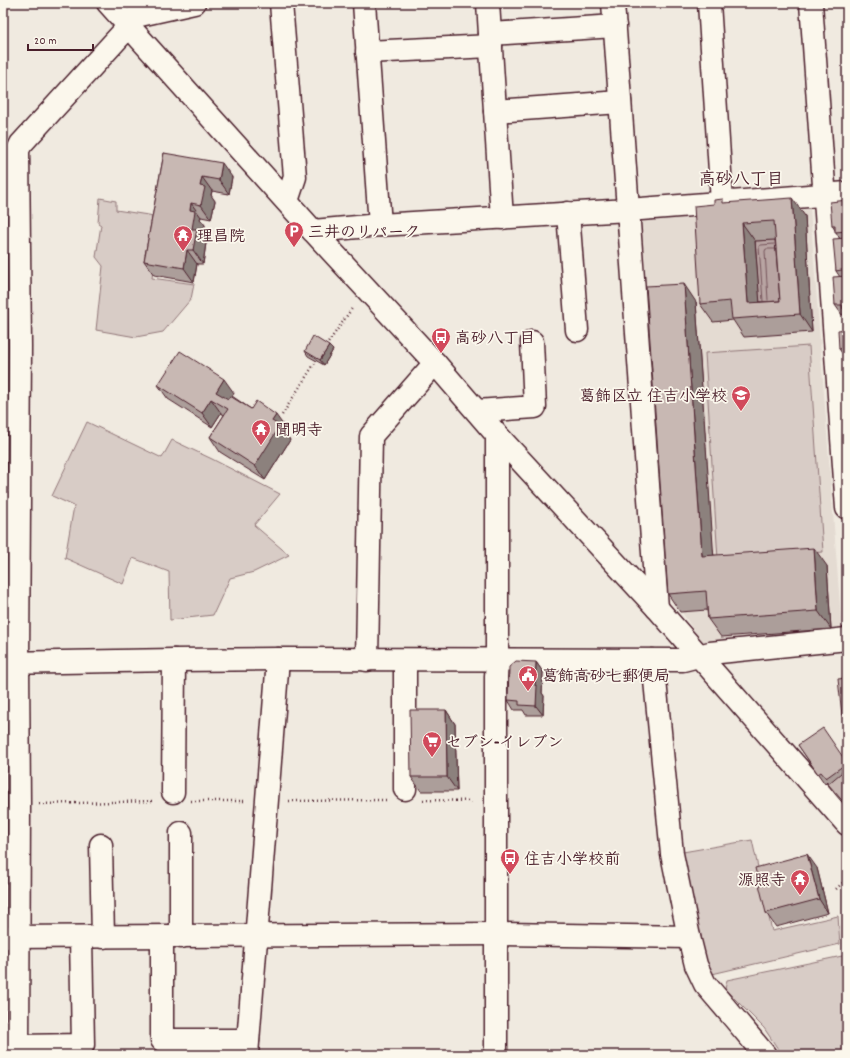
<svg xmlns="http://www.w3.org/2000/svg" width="850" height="1058" font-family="Dekko,'Klee One',sans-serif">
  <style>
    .built { fill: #e4dbd2 }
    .green { fill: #d8ccc6; stroke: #917678 }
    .water { fill: #b8a4a2; stroke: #8c6f72 }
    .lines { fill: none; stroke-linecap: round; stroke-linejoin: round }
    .shore { stroke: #76545b; stroke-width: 1 }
    .minor-casing { stroke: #4a1f2b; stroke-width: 25 }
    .path { stroke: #4a1f2b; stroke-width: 2.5; stroke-dasharray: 1 3; stroke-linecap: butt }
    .minor { stroke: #fbf7ec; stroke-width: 22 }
    .wall { fill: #ac9e9a; stroke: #4a1f2b; fill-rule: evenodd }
    .shaded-wall { fill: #8c817d; stroke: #4a1f2b }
    .building { fill: #c8b8b3; stroke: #4a1f2b; fill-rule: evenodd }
    .labels { text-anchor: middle; stroke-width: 3.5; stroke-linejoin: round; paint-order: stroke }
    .poi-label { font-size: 16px; font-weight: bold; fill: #4a1f2b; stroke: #fbf7ec; text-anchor: start }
    .neighbourhood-label { font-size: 17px; font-weight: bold; fill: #4a1f2b; stroke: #fbf7ec }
  </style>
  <rect width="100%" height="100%" fill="#f0eae0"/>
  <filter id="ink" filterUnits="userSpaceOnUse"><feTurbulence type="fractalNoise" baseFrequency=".025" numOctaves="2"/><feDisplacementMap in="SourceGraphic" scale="8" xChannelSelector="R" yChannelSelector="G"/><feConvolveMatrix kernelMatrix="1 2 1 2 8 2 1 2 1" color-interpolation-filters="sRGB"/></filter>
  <g filter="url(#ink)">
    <path class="built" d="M810,209L842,632L703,645L673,598L640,225L643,221Z"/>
    <g class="green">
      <path d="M100,198L116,201V210L161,217L152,278L194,284L191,299L163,332L136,337L96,330L103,266L96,257L101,225L98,223Z"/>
      <path d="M809,346L823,552L718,559L705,353Z"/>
      <path d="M87,422L162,458L172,440L212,459L280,494L254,525L289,555L254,572L230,578L213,615L170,620L169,572L133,558L123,584L65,558L74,506L52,496Z"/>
      <path d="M752,840L772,931L838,916L840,944L712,974L703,953L692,910L683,852Z"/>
      <path d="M847,955V1055H782L764,1028L725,989L727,980Z"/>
    </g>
    <path class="water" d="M786,239L792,319L761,321L755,241Z"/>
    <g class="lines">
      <g class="shore">
        <path d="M768,300L765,251L766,249H775"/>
        <path d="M763,301L759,246L761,245L774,244"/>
      </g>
      <defs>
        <g id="minor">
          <path d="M108,3L313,231L435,363L497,435L657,608L847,824"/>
          <path d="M281,3L295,177L287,201"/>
          <path d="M364,3L380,225"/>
          <path d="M488,3L502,218"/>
          <path d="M613,3L657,608"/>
          <path d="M709,3L722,202"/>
          <path d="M811,3L847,508"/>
          <path d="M125,22L140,15L194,3"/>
          <path d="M490,34L615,26"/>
          <path d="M367,52L491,46"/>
          <path d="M495,111L620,102"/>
          <path d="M568,213L577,330"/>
          <path d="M313,231L380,225L628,210L847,193"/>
          <path d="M477,411L535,407L532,342"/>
          <path d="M367,660L371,436L435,363"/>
          <path d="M405,660V789"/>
          <path d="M653,660L672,854L689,937L696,965L705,984L734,1018L765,1055"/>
          <path d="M4,663L174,660L278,659L683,660L710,653L847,639"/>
          <path d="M173,792L174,660"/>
          <path d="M181,833V937"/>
          <path d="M101,845L103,937"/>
          <path d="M4,937L496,934L689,937"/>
          <path d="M162,937V1040H248"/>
          <path d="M18,1046L83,1045L81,937"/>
          <path d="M18,1055L19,804L18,663L20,346L18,150L21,144L129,26"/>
          <path d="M247,1055L278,659"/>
          <path d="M496,1055V677L497,660V435"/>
        </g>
      </defs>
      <use href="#minor" class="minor-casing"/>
      <g class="path">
        <path d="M326,346L353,307"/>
        <path d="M282,415L318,358"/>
        <path d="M423,800L474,801"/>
        <path d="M191,801H244"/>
        <path d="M289,801L386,800"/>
        <path d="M39,804L154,801"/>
        <path d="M836,889L847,879"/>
      </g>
      <use href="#minor" class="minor"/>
    </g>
    <g class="wall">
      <path d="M164,153L232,177L229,194L212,191L211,196L215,201L211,219L201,217L200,219L205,225L203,238L206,243L203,264H197L194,282L154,275L144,261Z"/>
      <path d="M847,200V316L846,314L842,315L835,305L840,277L836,271L840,239L832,225Z"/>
      <path d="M725,203L805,216L812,332L744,337L733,320L713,322L700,304ZM775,240L780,301L759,302L755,241Z"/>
      <path d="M696,302L713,555L827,566L831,629L721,637L708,619L707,610L680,612L668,594Z"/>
      <path d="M847,329V358H846L839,349Z"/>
      <path d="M329,346L333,350L324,365L308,356L305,351Z"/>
      <path d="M158,385L234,393L232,396L251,409L286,429L284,432L290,440L265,480L220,452L210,437L224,415L221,413L212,427L168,399Z"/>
      <path d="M536,662L543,672L542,693L544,696L543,715H526L523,710H514L508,700Z"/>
      <path d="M847,678V734L844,719L842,715Z"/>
      <path d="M446,710L455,724L457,791H421L411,777Z"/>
      <path d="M798,745L847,763V808L835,794L828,784L829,783L828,781L825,784Z"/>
      <path d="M817,868L828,913L776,927L766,913Z"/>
    </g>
    <g class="shaded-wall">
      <path d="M222,163L232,177L229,194L219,180Z"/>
      <path d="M202,177L212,191L211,195L215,201L211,219L201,205L200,186Z"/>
      <path d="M792,198L805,216L812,332L800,314Z"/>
      <path d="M191,203L201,217L200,219L205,225L203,238L206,243L203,264L193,250L192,229L190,210Z"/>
      <path d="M742,223L755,241L761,317L748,303Z"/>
      <path d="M187,250L197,264L194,282L184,268Z"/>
      <path d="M684,284L696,302L715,574L702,556Z"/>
      <path d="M329,346L333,350L324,365L320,360Z"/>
      <path d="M224,379L234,393L226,406L216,392Z"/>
      <path d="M211,399L221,413L212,427L202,413Z"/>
      <path d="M276,415L286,429L284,432L290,440L265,480L255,466L272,421Z"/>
      <path d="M814,548L827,566L831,629L818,611Z"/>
      <path d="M536,662L543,672L542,693L544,696L543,715L536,706L535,686Z"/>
      <path d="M446,710L455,724L457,791L447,777Z"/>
      <path d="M807,854L817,868L828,913L819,899Z"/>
    </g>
    <g class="building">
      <path d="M164,153L222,163L219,180L202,177L200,186L205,187L201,205L191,203L190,210L195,211L192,229H197L193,250H187L184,268L144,261Z"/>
      <path d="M792,198L800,314L732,319L730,301L700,304L694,206L714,204V200L723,199V203ZM774,221L780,301L748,303L742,223Z"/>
      <path d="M847,200V231L835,232V225H832L830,202Z"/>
      <path d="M847,238V269L836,271L833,239Z"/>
      <path d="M847,276V309H843L842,305H835L833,277Z"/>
      <path d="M684,284L702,556L814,548L818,611L708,619L706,591L668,594L646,286Z"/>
      <path d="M847,329V348L839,349L838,330Z"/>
      <path d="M313,336L329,346L320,360L305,351Z"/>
      <path d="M180,351L224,379L216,392L228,399L230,396L251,409L256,401L276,415L272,421L280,426L255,466L210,437L228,409L211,399L202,413L158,385Z"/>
      <path d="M516,661L536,662L535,686H537L536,706L519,705V701L508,700L509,667Z"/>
      <path d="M847,678V714L842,715L838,679Z"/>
      <path d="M410,710H446L447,777H411Z"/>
      <path d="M847,718V734L844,719Z"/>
      <path d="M823,728L847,763L826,778L821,772L818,774L798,745Z"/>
      <path d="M847,768V804L846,805L828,784Z"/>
      <path d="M807,854L819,899L766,913L755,868Z"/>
    </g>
  </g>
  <defs>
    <symbol id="parking-pin" viewBox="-11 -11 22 30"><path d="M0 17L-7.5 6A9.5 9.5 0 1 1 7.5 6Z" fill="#d1495b" stroke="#fbf7ec"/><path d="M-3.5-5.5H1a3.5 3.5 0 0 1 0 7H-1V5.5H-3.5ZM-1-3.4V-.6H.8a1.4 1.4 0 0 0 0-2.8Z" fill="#fff"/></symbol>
    <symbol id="temple-pin" viewBox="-11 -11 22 30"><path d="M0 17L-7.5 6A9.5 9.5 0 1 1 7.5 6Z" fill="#d1495b" stroke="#fbf7ec"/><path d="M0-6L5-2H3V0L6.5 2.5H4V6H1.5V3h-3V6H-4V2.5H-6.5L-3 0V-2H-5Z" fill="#fff"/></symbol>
    <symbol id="bus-pin" viewBox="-11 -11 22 30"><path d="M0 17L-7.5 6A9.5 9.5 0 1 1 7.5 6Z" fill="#d1495b" stroke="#fbf7ec"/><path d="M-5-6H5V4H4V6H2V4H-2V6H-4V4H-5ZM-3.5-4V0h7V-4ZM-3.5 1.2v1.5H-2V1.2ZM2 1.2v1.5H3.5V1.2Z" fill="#fff"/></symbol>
    <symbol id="school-pin" viewBox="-11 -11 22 30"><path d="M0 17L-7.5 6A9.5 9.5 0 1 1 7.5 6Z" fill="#d1495b" stroke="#fbf7ec"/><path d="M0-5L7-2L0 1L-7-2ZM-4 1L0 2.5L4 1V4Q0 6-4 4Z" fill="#fff"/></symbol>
    <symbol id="civic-pin" viewBox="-11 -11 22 30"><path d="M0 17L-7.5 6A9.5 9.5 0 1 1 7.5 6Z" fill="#d1495b" stroke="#fbf7ec"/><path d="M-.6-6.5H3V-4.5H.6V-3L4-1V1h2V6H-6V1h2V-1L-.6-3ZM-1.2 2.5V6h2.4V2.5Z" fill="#fff"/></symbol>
    <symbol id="supermarket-pin" viewBox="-11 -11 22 30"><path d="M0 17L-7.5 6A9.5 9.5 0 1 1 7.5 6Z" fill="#d1495b" stroke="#fbf7ec"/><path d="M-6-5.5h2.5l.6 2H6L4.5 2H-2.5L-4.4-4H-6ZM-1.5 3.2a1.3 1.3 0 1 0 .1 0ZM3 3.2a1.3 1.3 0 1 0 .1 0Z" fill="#fff"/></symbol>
  </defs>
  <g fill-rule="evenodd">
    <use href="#parking-pin" x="283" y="220" width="22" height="30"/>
    <use href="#temple-pin" x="172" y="224" width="22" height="30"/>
    <use href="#bus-pin" x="430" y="326" width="22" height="30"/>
    <use href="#school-pin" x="730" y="384" width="22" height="30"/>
    <use href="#temple-pin" x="250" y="418" width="22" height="30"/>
    <use href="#civic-pin" x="517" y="664" width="22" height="30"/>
    <use href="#supermarket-pin" x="421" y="730" width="22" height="30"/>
    <use href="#bus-pin" x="499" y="847" width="22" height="30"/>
    <use href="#temple-pin" x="789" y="868" width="22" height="30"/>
  </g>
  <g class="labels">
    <g class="poi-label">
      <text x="308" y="237">三井のリパーク</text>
      <text x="197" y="241">理昌院</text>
      <text x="455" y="343">高砂八丁目</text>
      <text x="727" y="401" text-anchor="end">葛飾区立 住吉小学校</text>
      <text x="275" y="435">聞明寺</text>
      <text x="542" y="681">葛飾高砂七郵便局</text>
      <text x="446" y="747">セブン-イレブン</text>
      <text x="524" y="864">住吉小学校前</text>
      <text x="786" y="885" text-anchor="end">源照寺</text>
    </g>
    <g class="neighbourhood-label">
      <text x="741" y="184">高砂八丁目</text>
    </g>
  </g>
  <rect width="850" height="1058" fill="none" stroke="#fbf7ec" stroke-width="16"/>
  <rect x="8" y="8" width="834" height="1042" fill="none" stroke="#4a1f2b" stroke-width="1.5" filter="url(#ink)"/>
  <path d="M28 44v6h65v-6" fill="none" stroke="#4a1f2b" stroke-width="2"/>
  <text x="34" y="44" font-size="12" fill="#4a1f2b" stroke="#fbf7ec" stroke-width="3" paint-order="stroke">20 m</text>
</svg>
